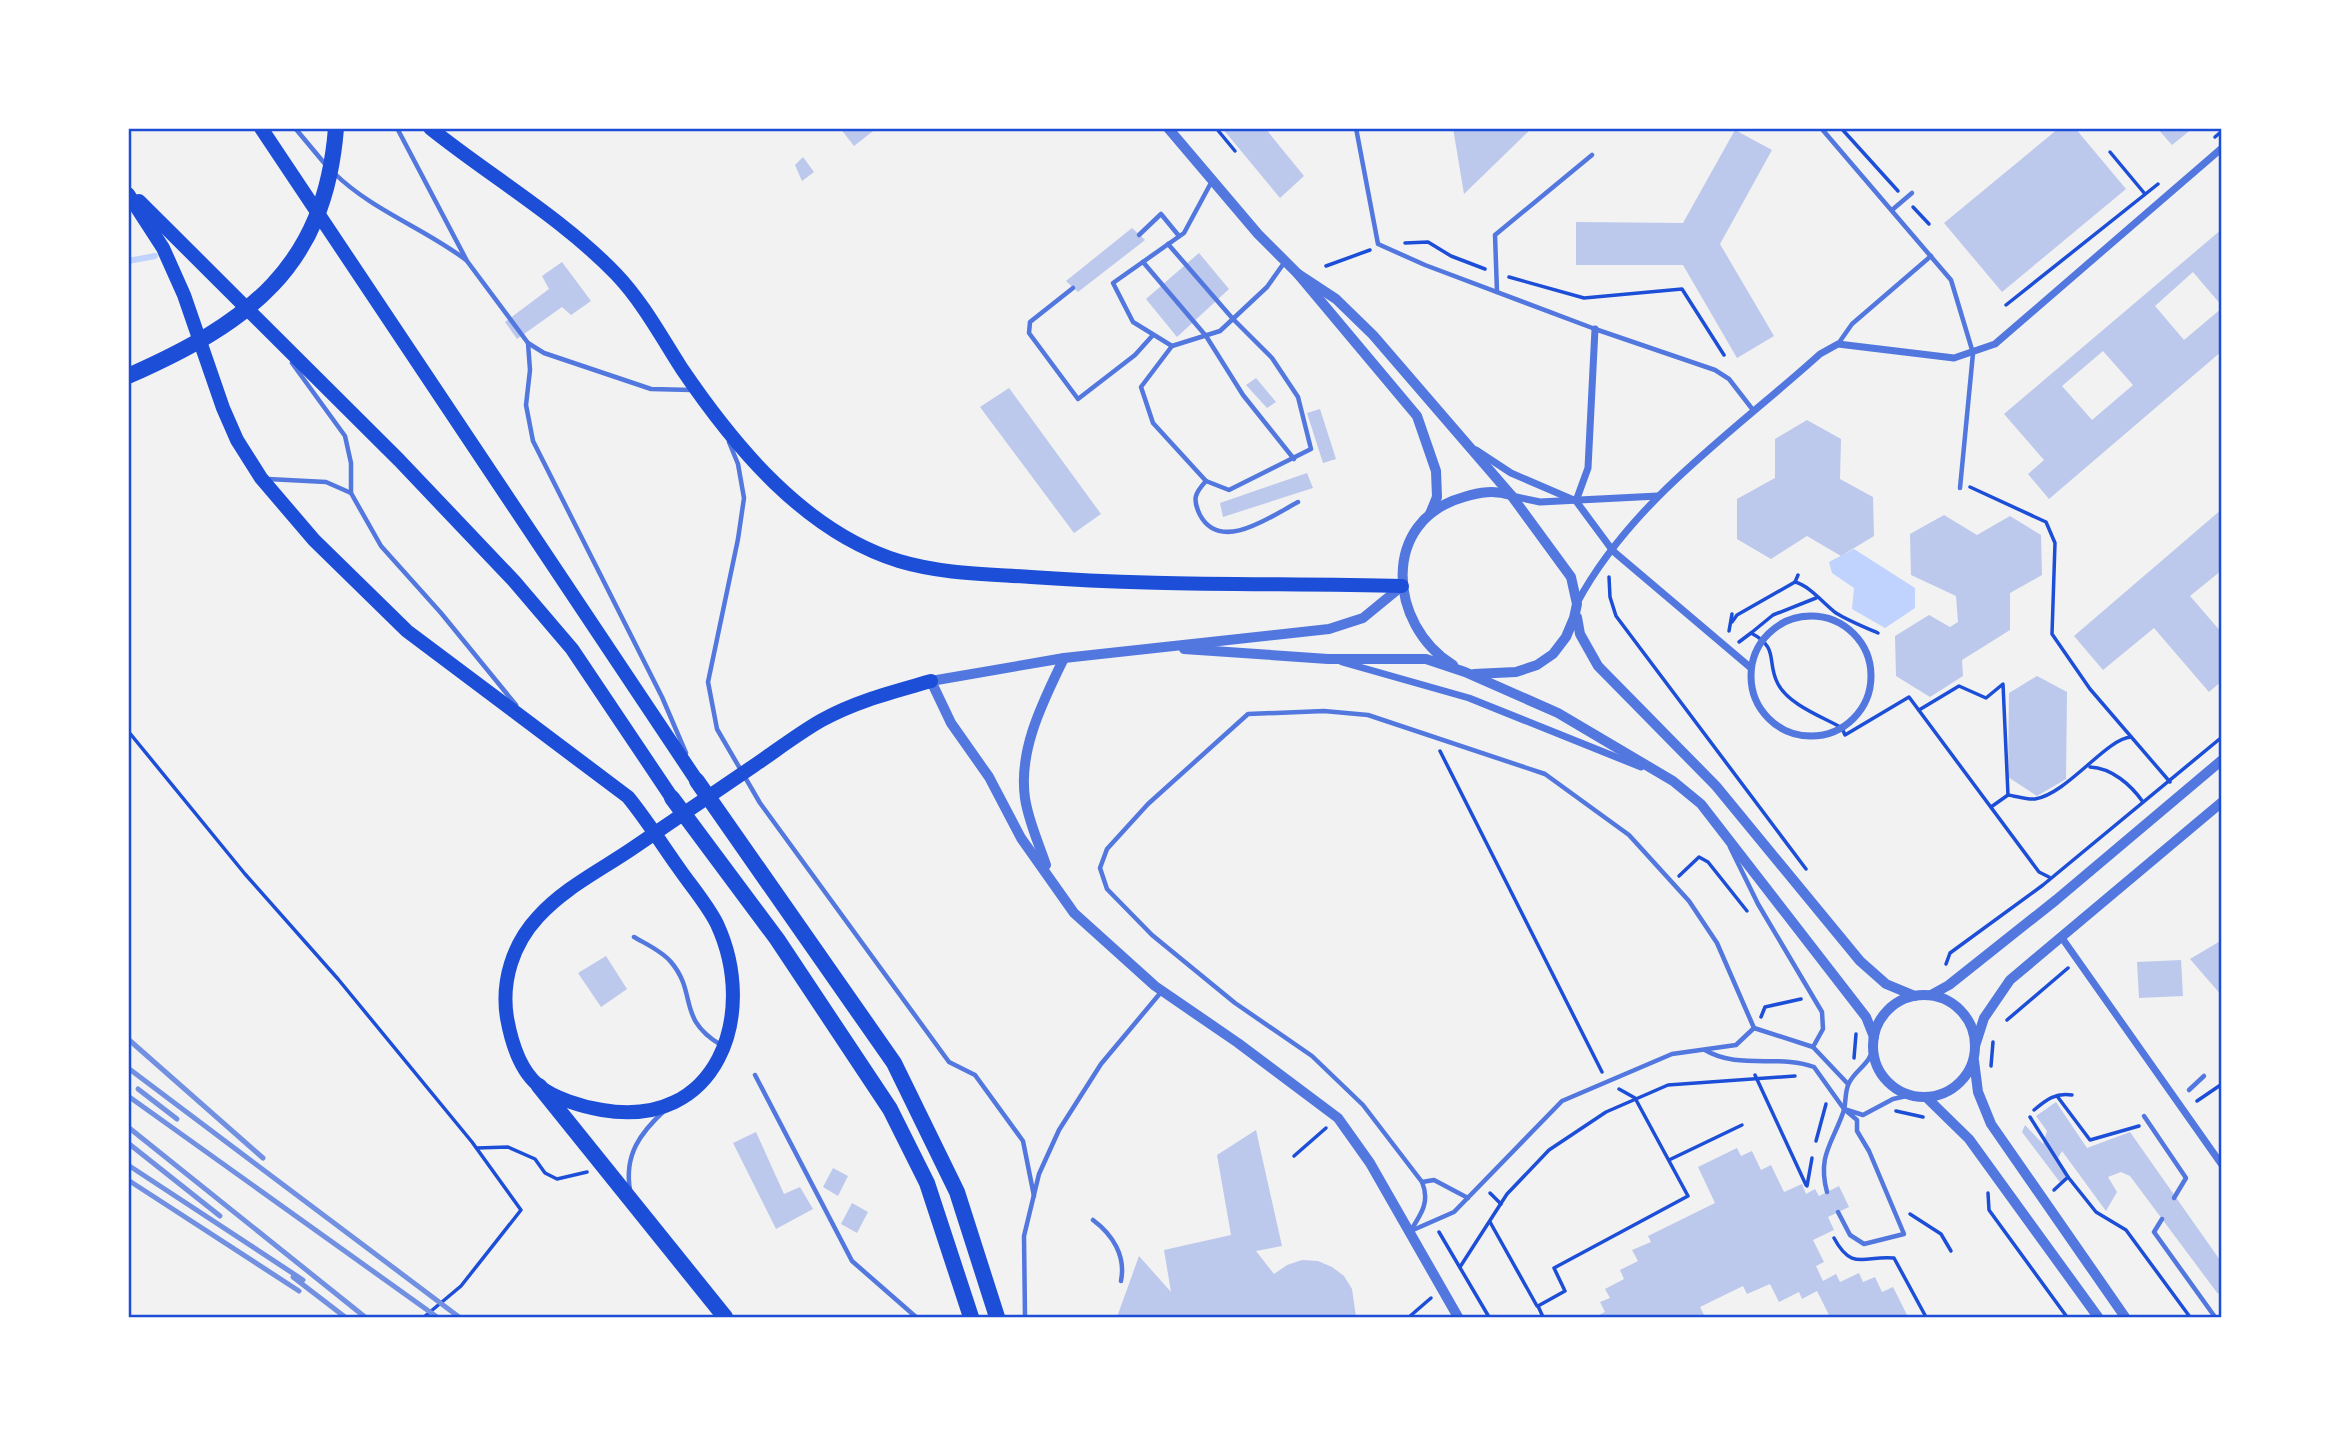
<svg xmlns="http://www.w3.org/2000/svg" width="2350" height="1445" font-family="'Nunito Sans',sans-serif">
  <style>
    .water { fill: #bfd3fe }
    .lines { fill: none; stroke-linecap: round; stroke-linejoin: round }
    .stream { stroke: #bfd3fe; stroke-width: 6 }
    .building { fill: #bdc9ec; fill-rule: evenodd }
    .path { stroke: #1d4ed8; stroke-width: 3.5 }
    .service { stroke: #5277de; stroke-width: 4.5 }
    .minor { stroke: #5277de; stroke-width: 7 }
    .tertiary { stroke: #5277de; stroke-width: 10 }
    .trunk { stroke: #1d4ed8; stroke-width: 14 }
    .motorway { stroke: #1d4ed8; stroke-width: 16 }
    .rail { stroke: #7290e2; stroke-width: 5 }
    .neatline { fill: none; stroke: #1d4ed8; stroke-width: 2.5 }
  </style>
  <rect width="100%" height="100%" fill="#f2f2f2"/>
  <path class="water" d="M1854,549L1915,588V608L1885,628L1852,609L1854,588L1832,573L1829,562Z"/>
  <g class="lines">
    <path class="stream" d="M128,261L155,256"/>
  </g>
  <g class="building">
    <path d="M840,128H877L854,146Z"/>
    <path d="M1222,128H1265L1304,176L1280,198Z"/>
    <path d="M1453,128H1532L1464,194Z"/>
    <path d="M2059,128H2075L2126,189L2002,292L1944,223Z"/>
    <path d="M2157,128H2193L2172,145Z"/>
    <path d="M1735,130L1772,150L1720,244L1774,336L1737,358L1683,265H1576V222L1683,223Z"/>
    <path d="M803,157L814,172L802,181L795,165Z"/>
    <path d="M1132,228L1145,240L1078,292L1066,281Z"/>
    <path d="M2222,229V306L2193,272L2155,306L2184,340L2222,308V351L2049,499L2028,474L2044,460L2004,414ZM2103,351L2133,385L2092,420L2062,386Z"/>
    <path d="M1199,253L1229,289L1177,337L1146,299Z"/>
    <path d="M562,262L591,301L571,315L562,307L517,339L505,322L549,289L542,276Z"/>
    <path d="M1256,378L1276,402L1267,408L1246,385Z"/>
    <path d="M1009,388L1101,514L1074,533L980,407Z"/>
    <path d="M1320,409L1336,459L1323,463L1307,413Z"/>
    <path d="M1807,420L1841,439L1840,479L1873,497L1874,536L1841,556L1807,536L1771,559L1737,539V499L1775,478V439Z"/>
    <path d="M1307,473L1313,488L1223,517L1220,503Z"/>
    <path d="M2222,509V570L2190,596L2222,633V681L2209,692L2154,628L2103,670L2074,636Z"/>
    <path d="M1944,515L1977,535L2010,516L2041,535L2042,575L2010,593V630L1962,660L1963,676L1930,697L1896,676L1895,636L1929,615L1950,627L1958,622L1956,596L1911,575L1910,534Z"/>
    <path d="M2037,676L2067,692L2066,779L2037,796L2008,777L2009,693Z"/>
    <path d="M2222,940V996L2190,959Z"/>
    <path d="M606,956L627,989L601,1007L578,973Z"/>
    <path d="M2181,960L2183,996L2139,998L2137,962Z"/>
    <path d="M2056,1102L2087,1148L2130,1132L2222,1263V1287L2218,1294L2130,1176L2121,1172L2108,1177L2117,1192L2106,1211L2062,1151L2057,1160L2067,1172L2062,1185L2022,1132L2025,1125L2043,1144L2047,1131L2036,1116Z"/>
    <path d="M1256,1130L1282,1246L1256,1251L1274,1274L1287,1265L1302,1260L1318,1261L1332,1267L1344,1276L1352,1289L1356,1317H1117L1139,1256L1171,1292L1164,1250L1231,1235L1217,1155Z"/>
    <path d="M756,1132L784,1194L800,1187L813,1209L776,1229L733,1143Z"/>
    <path d="M1737,1148L1741,1156L1752,1151L1761,1170L1771,1165L1784,1192L1802,1184L1806,1194L1815,1189L1819,1196L1839,1186L1849,1207L1828,1217L1834,1230L1813,1240L1824,1262L1816,1266L1823,1281L1836,1274L1840,1282L1859,1273L1863,1282L1875,1277L1882,1292L1893,1287L1908,1317H1830L1817,1291L1802,1299L1799,1292L1779,1302L1770,1284L1747,1294L1743,1286L1700,1307L1705,1317H1595L1605,1312L1600,1302L1610,1298L1605,1289L1624,1279L1620,1270L1638,1261L1632,1250L1651,1242L1648,1236L1715,1203L1698,1167Z"/>
    <path d="M833,1168L848,1176L838,1196L823,1187Z"/>
    <path d="M852,1203L868,1212L857,1233L841,1224Z"/>
  </g>
  <g class="lines">
    <g class="path">
      <path d="M1216,128L1235,151"/>
      <path d="M1841,128L1898,191"/>
      <path d="M2215,137L2222,131"/>
      <path d="M2110,152L2145,194"/>
      <path d="M1913,207L1929,224"/>
      <path d="M1405,243L1428,242L1451,256L1485,269"/>
      <path d="M1326,266L1370,250"/>
      <path d="M1509,277L1584,298L1682,289L1724,355"/>
      <path d="M2006,305L2158,184"/>
      <path d="M1970,487L2046,522L2055,543L2052,634L2090,689L2170,782"/>
      <path d="M1609,577L1610,597L1616,616L1806,869"/>
      <path d="M1795,582C1810,586 1823,603 1836,613C1849,621 1864,627 1878,633"/>
      <path d="M1816,598L1773,615L1751,633C1780,648 1766,662 1778,684C1789,705 1823,717 1842,728L1845,735L1909,697L2039,872L2049,877"/>
      <path d="M1732,622L1737,615L1795,582L1798,575"/>
      <path d="M1729,631L1732,614"/>
      <path d="M1739,642L1751,633"/>
      <path d="M1919,710L1959,686L1986,698L2003,684L2008,795"/>
      <path d="M128,731L245,874L338,979L472,1142L521,1210L461,1286L424,1317"/>
      <path d="M1440,751L1602,1072"/>
      <path d="M2090,767C2112,768 2131,785 2143,802"/>
      <path d="M1991,807L2008,795C2016,796 2027,800 2035,799C2067,794 2107,738 2131,737"/>
      <path d="M1679,876L1699,857L1708,862L1747,911"/>
      <path d="M1946,964L1950,953L2043,885L2222,737"/>
      <path d="M1761,1017L1765,1007L1801,999"/>
      <path d="M2007,1020L2068,968"/>
      <path d="M1854,1058L1856,1034"/>
      <path d="M1991,1066L1993,1042"/>
      <path d="M1755,1075L1806,1185"/>
      <path d="M2057,1096L2090,1140L2139,1126"/>
      <path d="M2197,1101L2222,1084"/>
      <path d="M2034,1110C2046,1100 2056,1092 2072,1095"/>
      <path d="M1896,1111L1923,1117"/>
      <path d="M2030,1117L2068,1177L2096,1212L2126,1230L2190,1317"/>
      <path d="M1816,1141L1826,1104"/>
      <path d="M477,1148L508,1147L535,1159L545,1173L557,1179L587,1172"/>
      <path d="M1294,1156L1326,1128"/>
      <path d="M1669,1160L1742,1125"/>
      <path d="M1807,1186L1812,1158"/>
      <path d="M2054,1190L2068,1177"/>
      <path d="M1490,1193L1501,1204"/>
      <path d="M1988,1193L1989,1210L2067,1317"/>
      <path d="M1910,1214L1941,1234L1951,1251"/>
      <path d="M1490,1222L1537,1306"/>
      <path d="M1439,1232L1489,1317"/>
      <path d="M1834,1238C1852,1272 1865,1255 1894,1258L1926,1317"/>
      <path d="M1460,1267L1507,1194L1549,1150L1606,1112L1668,1085L1795,1076"/>
      <path d="M1409,1317L1431,1298"/>
      <path d="M1543,1317L1538,1306L1565,1291L1554,1268L1688,1196L1635,1098L1619,1089"/>
    </g>
    <g class="service">
      <path d="M295,128L325,164"/>
      <path d="M397,128L467,261L528,343L544,353L651,389L692,390"/>
      <path d="M1356,128L1378,244L1425,265L1595,329L1715,370L1729,379L1753,410"/>
      <path d="M1821,128L1951,280L1973,353L1960,488"/>
      <path d="M334,173C373,211 424,228 466,260"/>
      <path d="M1212,181L1184,233L1113,283L1133,322L1172,346L1220,331L1267,287L1284,263"/>
      <path d="M1892,210L1912,193"/>
      <path d="M1139,235L1161,214L1179,236"/>
      <path d="M1168,244L1233,319L1272,358L1298,397L1311,449L1229,490L1206,481L1153,423L1141,387L1172,346"/>
      <path d="M1143,262L1206,336L1243,395L1294,459"/>
      <path d="M1073,288L1030,322L1029,333L1078,399L1135,355L1153,335"/>
      <path d="M1497,292L1495,235L1592,155"/>
      <path d="M528,343L530,370L526,405L533,441L662,697L686,753"/>
      <path d="M1838,344L1852,324L1931,256"/>
      <path d="M292,363L345,436L351,463V493L381,546L441,613L516,705"/>
      <path d="M729,442L738,464L744,498L738,539L708,682L717,729L760,803L949,1062L975,1075L1023,1141L1034,1196"/>
      <path d="M268,479L326,482L351,493"/>
      <path d="M1206,481C1195,493 1192,499 1200,515C1221,554 1273,515 1298,502"/>
      <path d="M1730,847L1758,904L1822,1012L1823,1029L1813,1047"/>
      <path d="M634,937C646,944 662,951 671,962C698,994 676,1018 721,1045"/>
      <path d="M1705,1050C1738,1070 1780,1054 1814,1067L1844,1109"/>
      <path d="M755,1075L852,1261L916,1317"/>
      <path d="M2189,1090L2204,1076"/>
      <path d="M2144,1116L2186,1178L2174,1198"/>
      <path d="M1422,1182L1434,1180L1468,1198"/>
      <path d="M630,1190C624,1155 640,1133 665,1110"/>
      <path d="M1827,1192C1817,1155 1833,1143 1844,1110C1846,1101 1845,1090 1849,1083C1856,1069 1871,1064 1873,1047"/>
      <path d="M1838,1212L1850,1235L1864,1244L1904,1234L1869,1151L1857,1131V1120L1844,1109L1863,1115L1893,1099L1911,1095"/>
      <path d="M2162,1219L2154,1232L2215,1317"/>
      <path d="M1093,1220C1113,1235 1126,1256 1121,1281"/>
      <path d="M1411,1230C1422,1213 1430,1201 1422,1182L1363,1105L1312,1056L1235,1003L1152,935L1107,889L1100,868L1107,849L1148,804L1248,714L1324,711L1368,715L1545,774L1629,835L1689,901L1717,943L1754,1028L1813,1047L1848,1084"/>
      <path d="M1413,1230L1454,1212L1562,1101L1672,1054L1736,1045L1754,1028"/>
      <path d="M1025,1317L1024,1236L1039,1174L1059,1130L1101,1064L1162,991"/>
    </g>
    <g class="minor">
      <path d="M1476,450L1511,473L1576,501L1613,551L1751,668"/>
      <path d="M1512,496L1540,502L1658,496"/>
      <path d="M1576,501L1588,468L1595,329"/>
      <path d="M1577,603C1632,500 1735,431 1820,354L1838,344L1954,358L1995,344L2222,148"/>
      <circle cx="1811" cy="676" r="60"/>
      <path d="M1342,662L1469,698L1641,767"/>
      <path d="M2062,938L2222,1165"/>
    </g>
    <g class="tertiary">
      <path d="M1168,128L1258,234L1298,274L1417,416L1436,471L1437,497L1430,514"/>
      <path d="M1298,274L1336,299L1373,335L1511,495L1571,577L1577,604L1574,618L1566,637L1553,654L1537,665L1516,672L1474,674"/>
      <path d="M1402,586L1363,618L1329,629L1064,658L931,681L951,723L989,777L1021,838L1074,913L1155,986L1238,1043L1338,1118L1370,1163L1458,1317"/>
      <path d="M1577,617L1580,634L1598,666L1716,786L1860,961L1886,984L1915,996"/>
      <path d="M1184,649L1328,659H1426L1465,672L1558,713L1673,781L1701,804L1866,1017L1874,1037"/>
      <path d="M1453,665C1388,625 1380,520 1464,497C1480,492 1494,490 1511,495"/>
      <path d="M1046,865C1039,844 1028,820 1025,798C1018,749 1044,700 1064,658"/>
      <path d="M1931,995L1949,985L2056,900L2222,760"/>
      <circle cx="1924" cy="1046" r="51"/>
      <path d="M1975,1046L1984,1018L2010,980L2222,802"/>
      <path d="M1974,1061L1978,1092L1991,1124L2125,1317"/>
      <path d="M1926,1097L1969,1139L2098,1317"/>
    </g>
    <g class="trunk">
      <path d="M261,128L697,781"/>
      <path d="M430,128C491,177 561,217 616,274C642,301 662,338 682,369C735,447 805,532 899,561C942,574 988,574 1031,577C1155,586 1278,583 1402,586"/>
      <path d="M128,194L163,248L184,295L223,408L237,440L261,478L314,540L407,631L628,797C646,819 661,843 678,867C691,886 707,904 717,924C759,1015 717,1130 602,1110C583,1107 553,1098 538,1085C520,1070 511,1040 507,1018C501,981 513,944 538,917C565,887 603,869 636,846C676,819 716,792 755,765C777,750 799,733 822,720C856,701 893,692 931,681"/>
      <path d="M139,201L399,460L514,581L572,649L672,798"/>
    </g>
    <g class="motorway">
      <path d="M128,376C248,323 325,268 336,128"/>
      <path d="M697,781L894,1063L957,1192L997,1317"/>
      <path d="M672,798L777,939L890,1109L927,1183L971,1317"/>
      <path d="M539,1086L725,1317"/>
    </g>
    <g class="rail">
      <path d="M128,1039L263,1158"/>
      <path d="M128,1068L459,1317"/>
      <path d="M138,1089L177,1119"/>
      <path d="M128,1096L437,1317"/>
      <path d="M128,1127L365,1317"/>
      <path d="M128,1143L220,1216"/>
      <path d="M128,1165L303,1280"/>
      <path d="M128,1180L299,1291"/>
      <path d="M293,1277L345,1317"/>
    </g>
  </g>
  <rect width="2350" height="1445" fill="none" stroke="#ffffff" stroke-width="259"/>
  <rect x="130" y="130" width="2090" height="1186" class="neatline"/>
</svg>
